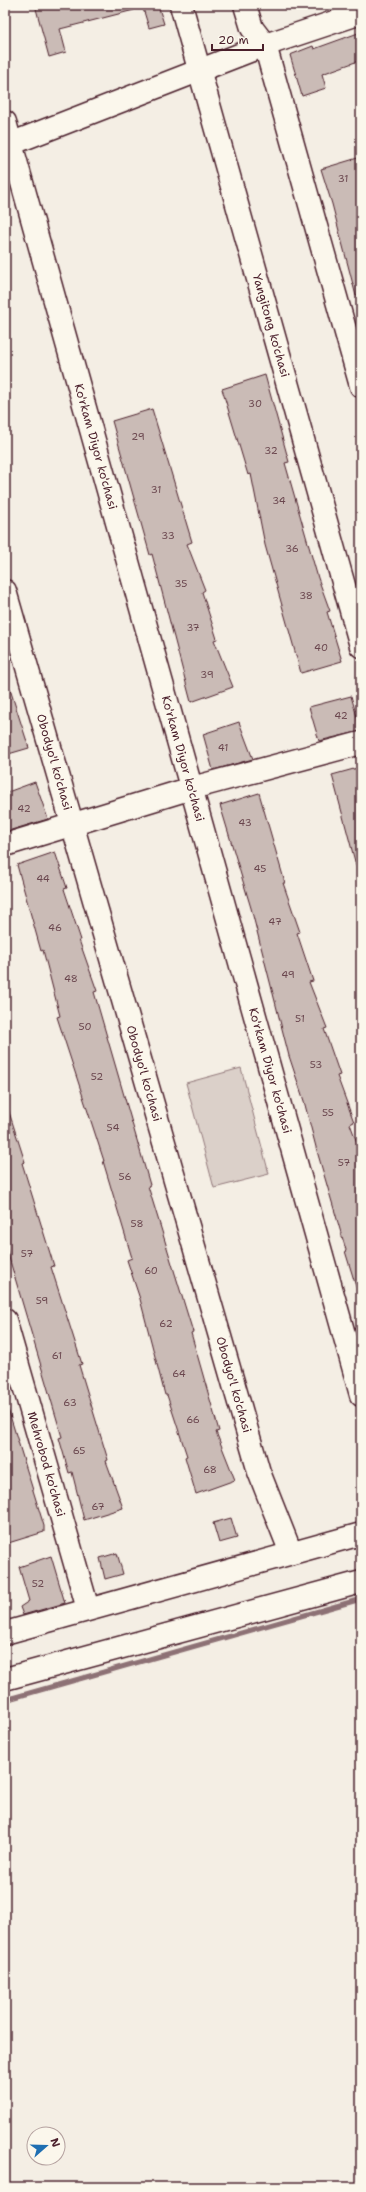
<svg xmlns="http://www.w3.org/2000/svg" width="366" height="2192" font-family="'Shantell Sans',sans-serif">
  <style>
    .green { fill: #dbd0c9; stroke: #92787a }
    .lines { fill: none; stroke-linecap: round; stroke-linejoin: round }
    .stream { stroke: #8d7174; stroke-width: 5 }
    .building { fill: #cabbb6; stroke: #4a1f2b }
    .minor-casing { stroke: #4a1f2b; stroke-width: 25 }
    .minor { stroke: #fbf7ec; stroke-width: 22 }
    .labels { text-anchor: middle; stroke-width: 4; stroke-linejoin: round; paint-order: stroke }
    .number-label { font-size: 10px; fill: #6a464e }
    .street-label { font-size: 12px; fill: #4a1f2b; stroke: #fbf7ec }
  </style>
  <rect width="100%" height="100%" fill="#f4eee4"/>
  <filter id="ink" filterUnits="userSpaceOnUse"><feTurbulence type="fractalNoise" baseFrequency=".025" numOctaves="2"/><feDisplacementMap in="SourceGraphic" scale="8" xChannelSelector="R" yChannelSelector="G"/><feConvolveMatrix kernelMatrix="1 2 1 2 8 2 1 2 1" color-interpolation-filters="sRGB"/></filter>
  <g filter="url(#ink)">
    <path class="green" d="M241,1068L269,1174L214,1188L186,1083Z"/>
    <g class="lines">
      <path class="stream" d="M5,1700L361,1599"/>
    </g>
    <g class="building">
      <path d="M35,5H133L134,10L60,29L66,52L49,57Z"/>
      <path d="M142,5H158L164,24L149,28Z"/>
      <path d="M361,32V60L322,74L326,88L302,96L290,55L313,46L314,49Z"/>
      <path d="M361,157V295L356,296L332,204L321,169Z"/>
      <path d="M265,375L289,462L285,463L318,578L330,611L327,612L342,661L301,673L265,545L251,474L248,475L222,389Z"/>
      <path d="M152,409L192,542L187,544L205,590L202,592L217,639L214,640L233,687L191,702L152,554L150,555L112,421Z"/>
      <path d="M5,683H8L29,748L5,755Z"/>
      <path d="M351,696L361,731L319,741L309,707Z"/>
      <path d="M239,722L253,759L213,770L203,734Z"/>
      <path d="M361,767V868L357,869L332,775Z"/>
      <path d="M35,782L48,819L8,831L5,820V793Z"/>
      <path d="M259,793L285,883H283L300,932L297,933L313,981L309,982L327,1028L324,1029L340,1075L337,1076L354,1122L350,1124L361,1153V1292L358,1293L345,1251L346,1250L317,1151L304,1101L289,1056L251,908L220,805Z"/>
      <path d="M55,852L67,888L64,889L81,940H79L97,991L94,992L150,1185L148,1186L193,1332L191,1333L219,1431L216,1432L235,1480L196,1494L185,1457L187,1456L167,1395H165L140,1299L127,1260L132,1258L103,1161H104L57,1017L60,1016L43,950L41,951L17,865Z"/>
      <path d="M5,1109H8L25,1162L22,1163L54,1266L51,1267L82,1364L79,1365L108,1460L106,1461L123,1508L84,1520L72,1472L69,1473L59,1438L62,1437L5,1244Z"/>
      <path d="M8,1409L44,1526V1532L5,1544V1410Z"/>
      <path d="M231,1518L237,1538L219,1543L213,1523Z"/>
      <path d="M117,1553L123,1574L105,1579L100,1558Z"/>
      <path d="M51,1556L65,1603L23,1615L20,1607L29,1601L19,1567Z"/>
    </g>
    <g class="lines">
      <defs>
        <g id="minor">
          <path id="s1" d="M181,5L361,646"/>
          <path d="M245,5L252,28L265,45L361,386"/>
          <path id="s2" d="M5,122L361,1395"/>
          <path d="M5,146L265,45L361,13"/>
          <path id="s3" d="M5,591L259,1472L291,1553"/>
          <path d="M5,845L192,788L361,743"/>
          <path id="s4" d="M5,1320L88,1609"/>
          <path d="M5,1633L361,1534"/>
          <path d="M5,1679L361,1582"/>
        </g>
      </defs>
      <use href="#minor" class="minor-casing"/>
      <use href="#minor" class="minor"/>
    </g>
  </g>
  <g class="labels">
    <g class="number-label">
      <text x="343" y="182">31</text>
      <text x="255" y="407">30</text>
      <text x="138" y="440">29</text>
      <text x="271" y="454">32</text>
      <text x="156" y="493">31</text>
      <text x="279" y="504">34</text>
      <text x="168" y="539">33</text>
      <text x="292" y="552">36</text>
      <text x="181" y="587">35</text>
      <text x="306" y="599">38</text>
      <text x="193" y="631">37</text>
      <text x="321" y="651">40</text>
      <text x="207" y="678">39</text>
      <text x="341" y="719">42</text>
      <text x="223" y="751">41</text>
      <text x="24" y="812">42</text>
      <text x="245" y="826">43</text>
      <text x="260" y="872">45</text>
      <text x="43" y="882">44</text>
      <text x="275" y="925">47</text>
      <text x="55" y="931">46</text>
      <text x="288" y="978">49</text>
      <text x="71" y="982">48</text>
      <text x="300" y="1022">51</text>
      <text x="85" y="1030">50</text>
      <text x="316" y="1068">53</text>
      <text x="97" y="1080">52</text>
      <text x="328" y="1116">55</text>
      <text x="113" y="1131">54</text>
      <text x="344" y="1166">57</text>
      <text x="125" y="1180">56</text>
      <text x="137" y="1227">58</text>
      <text x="27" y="1257">57</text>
      <text x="151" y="1274">60</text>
      <text x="42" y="1304">59</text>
      <text x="166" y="1327">62</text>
      <text x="57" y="1359">61</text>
      <text x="179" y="1377">64</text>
      <text x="70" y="1406">63</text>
      <text x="193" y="1423">66</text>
      <text x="79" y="1454">65</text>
      <text x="210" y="1473">68</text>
      <text x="98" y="1510">67</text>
      <text x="38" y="1587">52</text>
    </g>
    <g class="street-label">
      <text dy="4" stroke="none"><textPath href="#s1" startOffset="333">Yangitong ko'chasi</textPath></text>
      <text dy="4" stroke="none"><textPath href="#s2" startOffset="337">Ko'rkam Diyor ko'chasi</textPath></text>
      <text dy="4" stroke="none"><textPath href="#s2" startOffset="661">Ko'rkam Diyor ko'chasi</textPath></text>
      <text dy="4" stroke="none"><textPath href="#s3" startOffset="178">Obodyo'l ko'chasi</textPath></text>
      <text dy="4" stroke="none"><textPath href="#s2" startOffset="985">Ko'rkam Diyor ko'chasi</textPath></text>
      <text dy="4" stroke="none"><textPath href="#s3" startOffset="502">Obodyo'l ko'chasi</textPath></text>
      <text dy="4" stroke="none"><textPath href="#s3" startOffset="826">Obodyo'l ko'chasi</textPath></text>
      <text dy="4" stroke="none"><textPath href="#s4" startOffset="150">Mehrobod ko'chasi</textPath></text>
    </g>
  </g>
  <rect width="366" height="2192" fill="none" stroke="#fbf7ec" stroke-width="20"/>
  <rect x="10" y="10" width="346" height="2172" fill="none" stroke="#4a1f2b" stroke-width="1.5" filter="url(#ink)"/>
  <g transform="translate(46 2146) rotate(70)"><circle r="19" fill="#fbf7ec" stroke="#b4a19f"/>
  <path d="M0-3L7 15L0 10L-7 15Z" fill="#1f6fb2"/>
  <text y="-6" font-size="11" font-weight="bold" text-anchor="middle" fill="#4a1f2b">N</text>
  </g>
  <path d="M212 44v6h51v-6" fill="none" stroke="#4a1f2b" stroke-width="2"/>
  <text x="218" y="44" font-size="12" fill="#4a1f2b" stroke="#fbf7ec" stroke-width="3" paint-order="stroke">20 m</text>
</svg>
